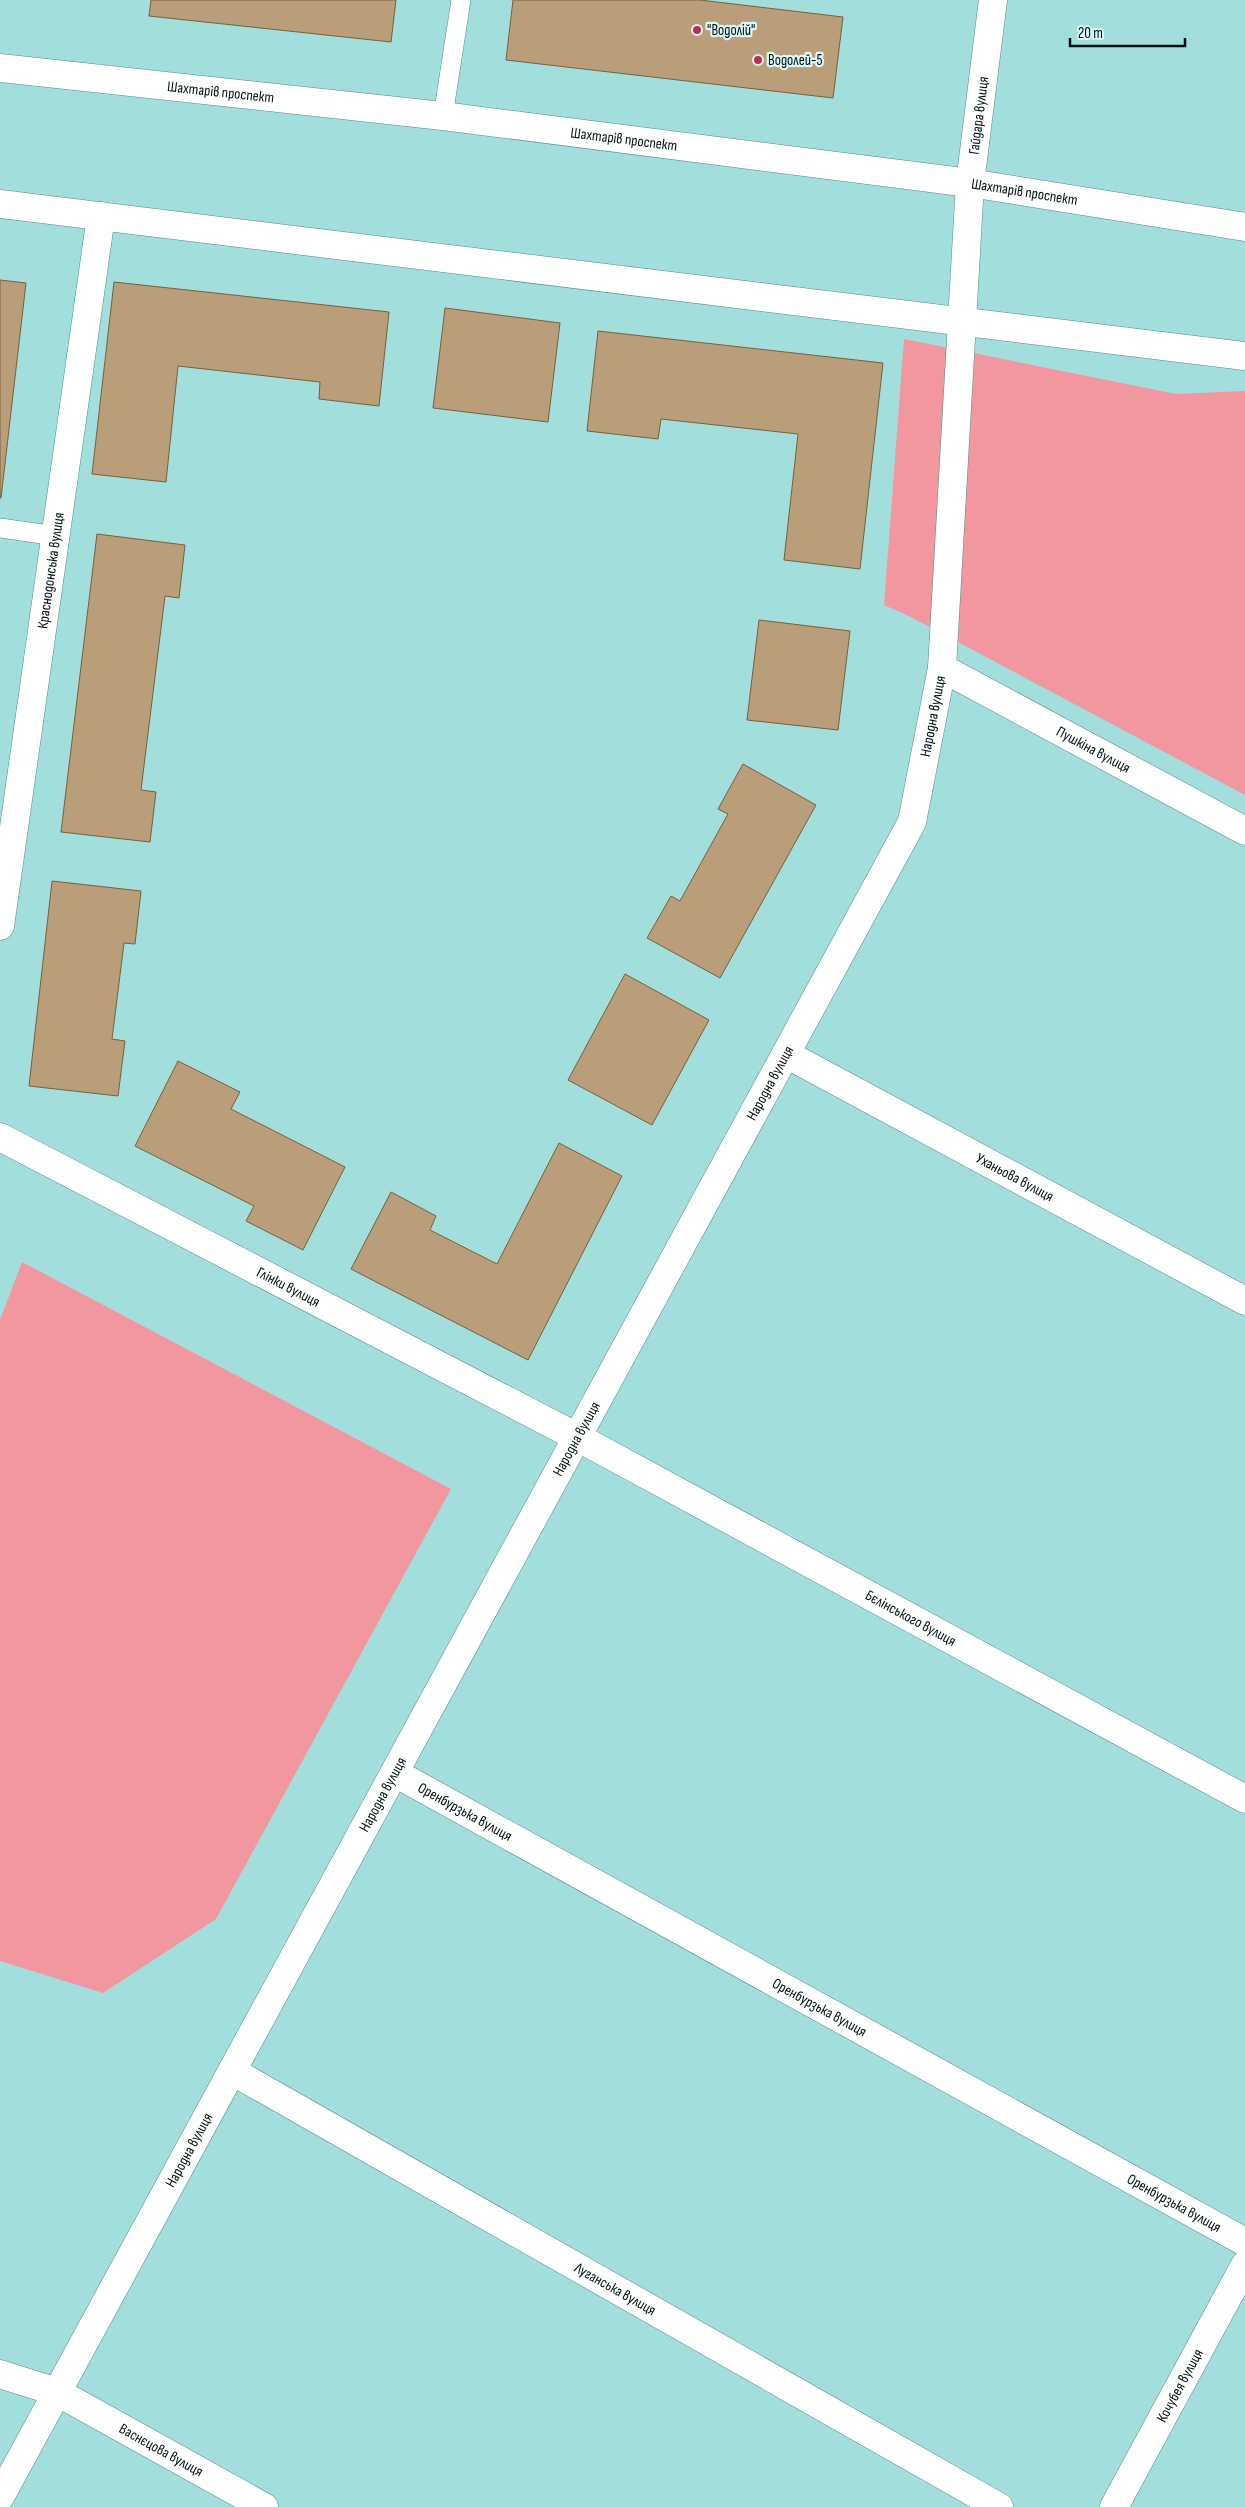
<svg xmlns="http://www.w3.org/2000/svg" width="1245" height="2507" font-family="'Sofia Sans Condensed',sans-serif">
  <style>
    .green { fill: #f2979f }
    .building { fill: #ba9e79; stroke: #785f3c }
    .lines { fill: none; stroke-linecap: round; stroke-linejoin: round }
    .lane-casing { stroke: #528b8a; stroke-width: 20 }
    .street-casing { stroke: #528b8a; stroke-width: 29 }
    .lane { stroke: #fff; stroke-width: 19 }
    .street { stroke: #fff; stroke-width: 28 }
    .poi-dot { fill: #be2d4b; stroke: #dbf8f7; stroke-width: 2 }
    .labels { text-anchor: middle; stroke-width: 4.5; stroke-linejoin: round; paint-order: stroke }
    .poi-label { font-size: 15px; fill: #001010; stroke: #dbf8f7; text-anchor: start }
    .street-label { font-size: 15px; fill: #001010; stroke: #dbf8f7 }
  </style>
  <rect width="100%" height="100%" fill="#a2dedc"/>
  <g class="green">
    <path d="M904,339L1176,394L1245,391V795L911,617L884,605Z"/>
    <path d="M22,1262L451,1489L216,1919L103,1993L0,1961V1320Z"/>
  </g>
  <g class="building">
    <path d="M151,0H396L391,42L149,16Z"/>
    <path d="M513,0H700L843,17L833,98L506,60Z"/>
    <path d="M0,280L26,283L1,498H0Z"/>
    <path d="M114,282L389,312L379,406L319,399L320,382L178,366L166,482L92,474Z"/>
    <path d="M445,308L560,323L548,422L433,408Z"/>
    <path d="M598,331L883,363L860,569L784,560L798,434L661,419L658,439L587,431Z"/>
    <path d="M97,534L185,545L179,598L165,596L141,790L156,792L150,842L61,832Z"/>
    <path d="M759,620L850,631L838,730L747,720Z"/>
    <path d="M743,764L816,805L720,978L647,938L671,896L680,901L728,814L718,809Z"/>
    <path d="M52,881L141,891L135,944L124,943L112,1039L125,1041L118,1096L29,1086Z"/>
    <path d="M625,974L709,1020L652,1125L568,1080Z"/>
    <path d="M178,1061L240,1092L231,1109L345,1167L303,1250L246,1221L254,1206L135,1146Z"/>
    <path d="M559,1143L622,1176L528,1360L351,1269L391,1192L436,1216L430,1230L497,1264Z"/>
  </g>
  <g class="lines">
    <defs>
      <g id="lane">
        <path d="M443,116L461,0"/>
        <path d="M0,528L56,536"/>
      </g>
      <g id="street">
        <path id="s1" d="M0,68L443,116L970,183L1245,227"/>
        <path d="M0,204L1245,356"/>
        <path id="s2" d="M942,668L1245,831"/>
        <path id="s3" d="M0,926L101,216"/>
        <path id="s4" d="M786,1054L1245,1301"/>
        <path id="s5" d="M0,1137L577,1437L1245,1799"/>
        <path id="s6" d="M395,1773L1245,2242"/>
        <path id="s7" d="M232,2071L999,2507"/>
        <path id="s8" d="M0,2374L57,2392L264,2507"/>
        <path id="s9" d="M0,2497L912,822L942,668L970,183L993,0"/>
        <path id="s10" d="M1114,2507L1245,2265"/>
      </g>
    </defs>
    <use href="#lane" class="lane-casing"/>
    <use href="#street" class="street-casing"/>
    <use href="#lane" class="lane"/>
    <use href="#street" class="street"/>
  </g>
  <g class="poi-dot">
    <circle cx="697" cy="30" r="5"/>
    <circle cx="758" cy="60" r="5"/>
  </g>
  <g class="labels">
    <g class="poi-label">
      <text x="707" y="35">"Водолій"</text>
      <text x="768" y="65">Водолей-5</text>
    </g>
    <g class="street-label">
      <text dy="5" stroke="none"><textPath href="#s1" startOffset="222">Шахтарів проспект</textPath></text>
      <text dy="5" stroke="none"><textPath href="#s9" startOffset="2618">Гайдара вулиця</textPath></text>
      <text dy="5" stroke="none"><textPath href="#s1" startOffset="628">Шахтарів проспект</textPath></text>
      <text dy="5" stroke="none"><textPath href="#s1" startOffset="1032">Шахтарів проспект</textPath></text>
      <text dy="5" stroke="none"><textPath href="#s3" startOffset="359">Краснодонська вулиця</textPath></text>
      <text dy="5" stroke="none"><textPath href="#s9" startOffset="2015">Народна вулиця</textPath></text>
      <text dy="5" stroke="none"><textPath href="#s2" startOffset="172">Пушкіна вулиця</textPath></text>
      <text dy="5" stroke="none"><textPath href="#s9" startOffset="1610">Народна вулиця</textPath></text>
      <text dy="5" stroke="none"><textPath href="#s4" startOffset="260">Уханьова вулиця</textPath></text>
      <text dy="5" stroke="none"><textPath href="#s5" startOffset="325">Глінки вулиця</textPath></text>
      <text dy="5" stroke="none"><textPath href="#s9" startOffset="1205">Народна вулиця</textPath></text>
      <text dy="5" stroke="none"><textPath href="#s5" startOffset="1030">Бєлінського вулиця</textPath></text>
      <text dy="5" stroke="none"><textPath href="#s9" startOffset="800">Народна вулиця</textPath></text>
      <text dy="5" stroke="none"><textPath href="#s6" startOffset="80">Оренбурзька вулиця</textPath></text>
      <text dy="5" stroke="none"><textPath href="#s6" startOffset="485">Оренбурзька вулиця</textPath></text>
      <text dy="5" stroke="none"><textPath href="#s9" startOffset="395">Народна вулиця</textPath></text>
      <text dy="5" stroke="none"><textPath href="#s6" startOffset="890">Оренбурзька вулиця</textPath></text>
      <text dy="5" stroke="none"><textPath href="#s7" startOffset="441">Луганська вулиця</textPath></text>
      <text dy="5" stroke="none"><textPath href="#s10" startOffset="138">Кочубея вулиця</textPath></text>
      <text dy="5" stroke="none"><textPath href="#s8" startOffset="179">Васнєцова вулиця</textPath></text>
    </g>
  </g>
  <path d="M1070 38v8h115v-8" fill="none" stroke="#001010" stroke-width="2.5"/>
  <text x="1078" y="38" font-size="15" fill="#001010" stroke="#dbf8f7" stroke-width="4" paint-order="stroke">20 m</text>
</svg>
